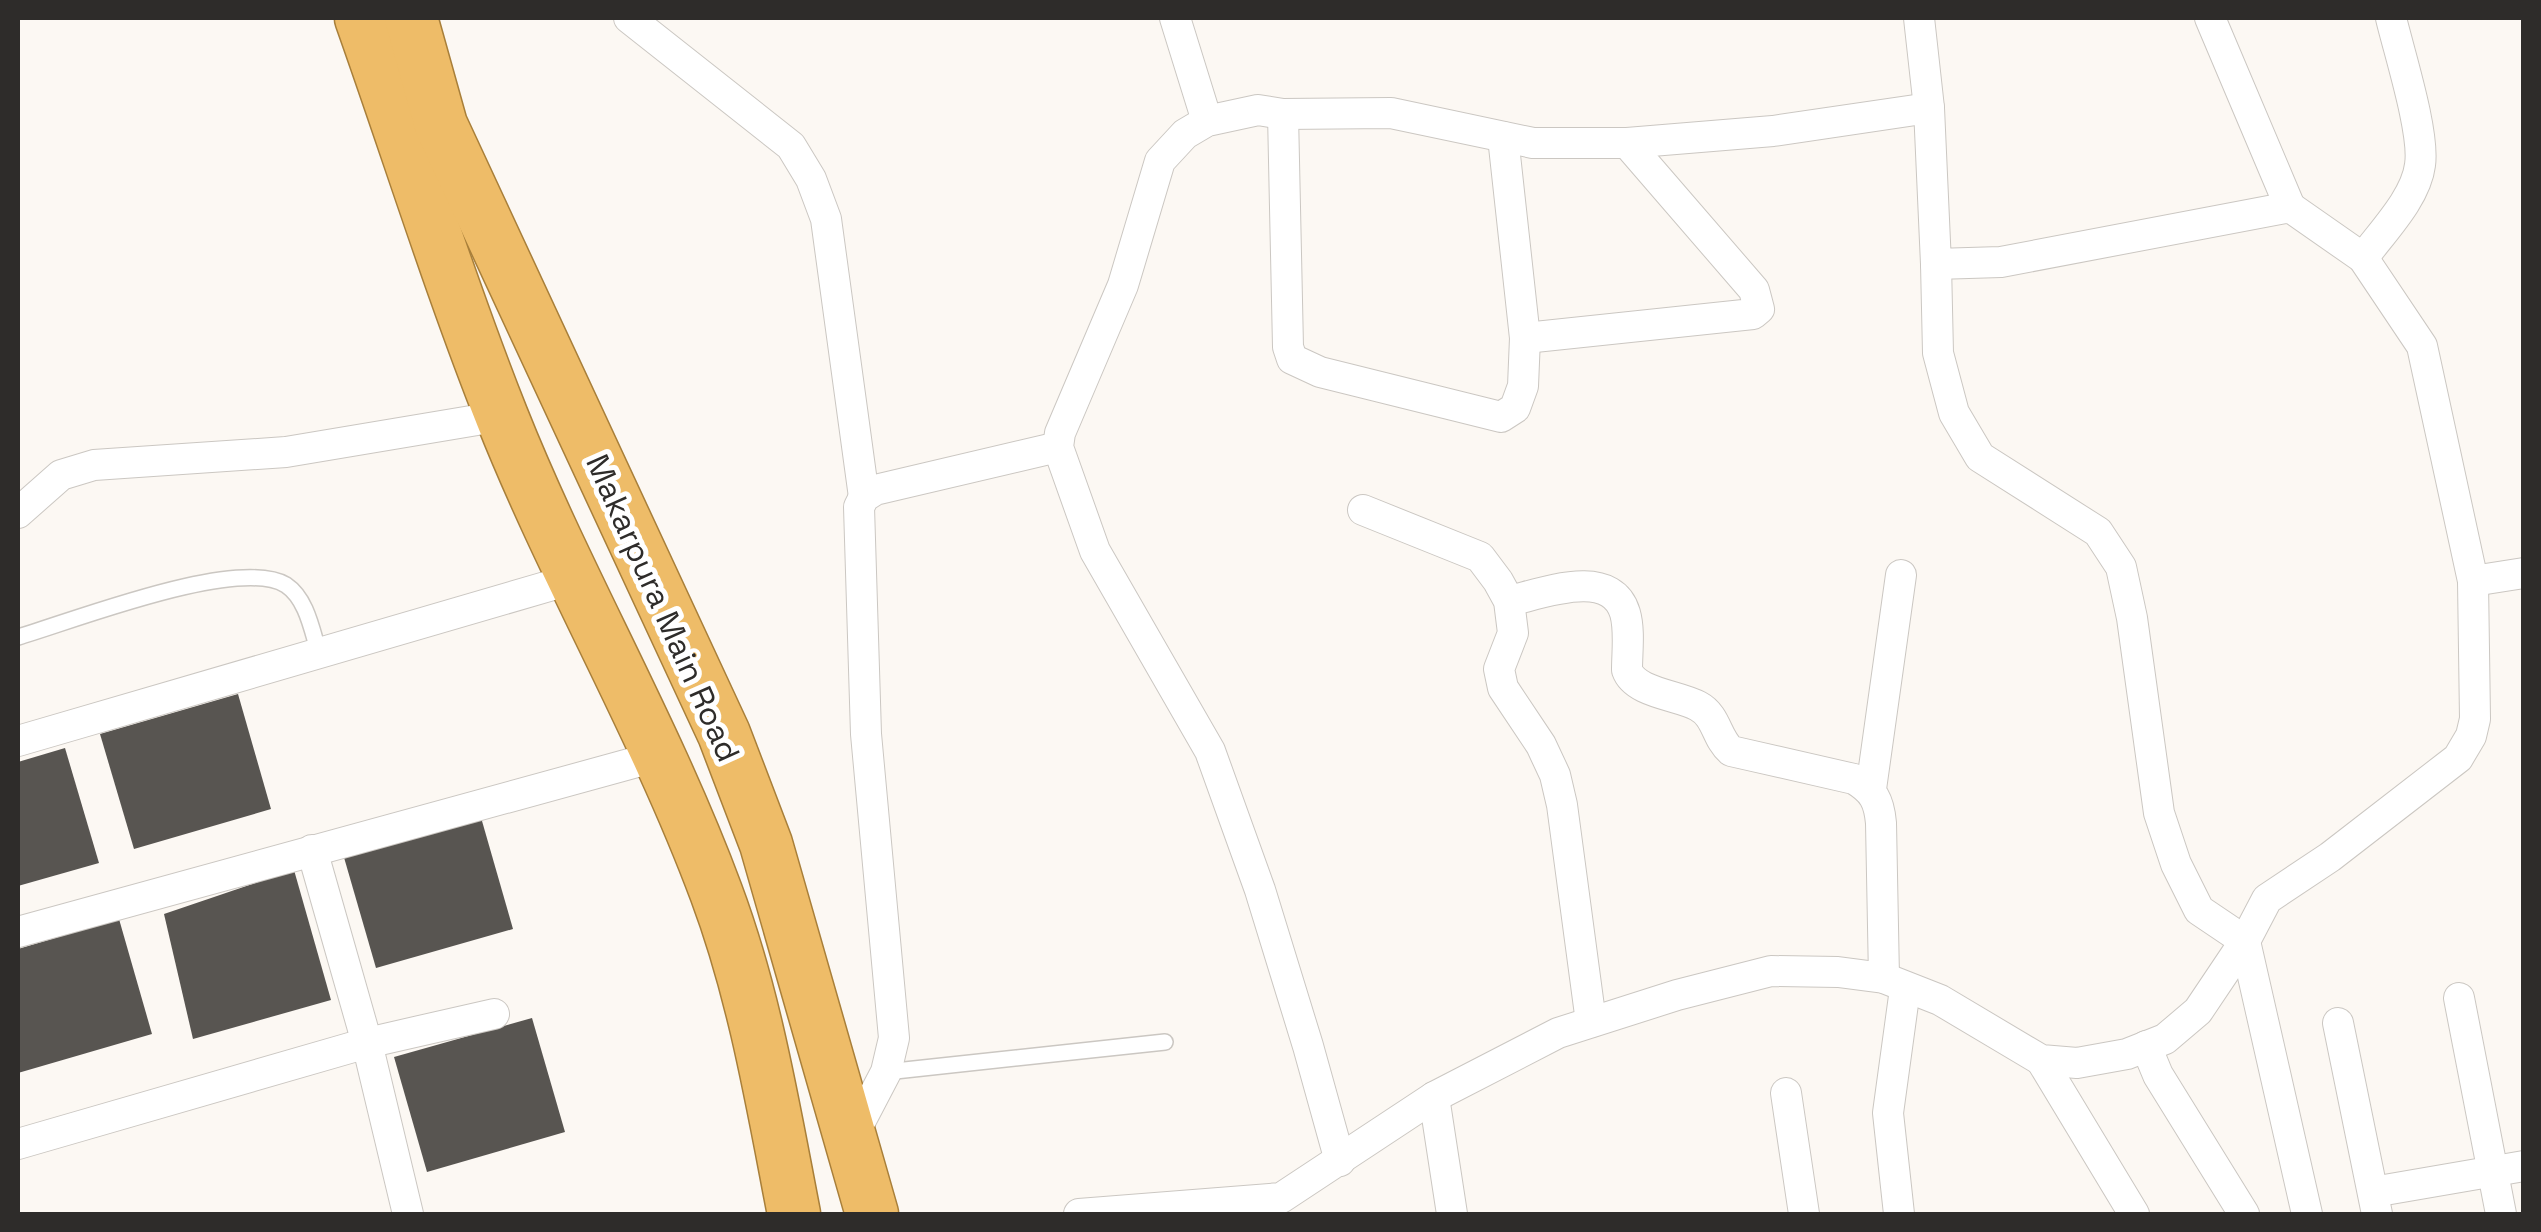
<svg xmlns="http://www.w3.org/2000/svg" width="2541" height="1232" font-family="'Space Grotesk',sans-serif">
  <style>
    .building { fill: #585551 }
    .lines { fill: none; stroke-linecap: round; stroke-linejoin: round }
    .service-casing { stroke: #cbc7c2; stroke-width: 18 }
    .minor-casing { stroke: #cbc7c2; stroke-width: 32 }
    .trunk-casing { stroke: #a87f3a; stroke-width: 55 }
    .service { stroke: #fff; stroke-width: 15 }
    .minor { stroke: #fff; stroke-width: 30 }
    .trunk { stroke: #eebc68; stroke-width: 52 }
    .labels { text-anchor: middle; stroke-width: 10; stroke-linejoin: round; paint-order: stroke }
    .street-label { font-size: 32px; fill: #2e2c2a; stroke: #fff }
  </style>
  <rect width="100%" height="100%" fill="#fcf8f3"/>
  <g class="building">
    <path d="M238,694L271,809L134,849L100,734Z"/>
    <path d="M65,748L99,863L18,886V762Z"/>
    <path d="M480,814L513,929L376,968L343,854Z"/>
    <path d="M294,870L331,1000L193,1039L164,914Z"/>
    <path d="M119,919L152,1034L18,1073V949Z"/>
    <path d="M532,1018L565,1132L427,1172L394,1057Z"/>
  </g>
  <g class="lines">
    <defs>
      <g id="service">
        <path d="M18,637C73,621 238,556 286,585C307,599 312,631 319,653"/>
        <path d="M886,1072L1165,1042"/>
      </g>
      <g id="minor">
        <path d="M629,18L791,146L811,179L826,219L864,497"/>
        <path d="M1175,18L1207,121"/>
        <path d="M1919,18L1929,108L1936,264L2001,262L2290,207L2363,258L2422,346L2473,581L2524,573"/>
        <path d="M2210,18L2290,207"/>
        <path d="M1283,114L1288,347L1292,359L1320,372L1501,417L1515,408L1523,386L1525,338L1503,137"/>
        <path d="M2363,258C2382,232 2416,198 2420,165C2425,133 2399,52 2391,18"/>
        <path d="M1936,264L1938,353L1954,413L1980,457L2098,532L2121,567L2132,618L2159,813L2176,864L2199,910L2245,941L2307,1214"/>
        <path d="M1525,338L1753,314L1759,309L1754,290L1627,143"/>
        <path d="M1363,510L1480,557L1498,581L1509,601L1513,633L1499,669L1503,688L1541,745L1555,775L1562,805L1591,1022"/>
        <path d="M18,513L61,475L94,465L286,452L501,416"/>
        <path d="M1509,601C1541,594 1611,566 1625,613C1630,630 1627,652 1627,670C1635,693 1678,695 1698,706C1717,716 1716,738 1731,751L1854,779C1874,791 1879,801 1881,823L1884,978"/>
        <path d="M18,741L573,579"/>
        <path d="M1871,789L1901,575"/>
        <path d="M312,850L367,1043L408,1214"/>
        <path d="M18,932L662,755"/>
        <path d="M2459,998L2501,1214"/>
        <path d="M2338,1023L2377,1214"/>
        <path d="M2146,1046L2158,1075L2244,1214"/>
        <path d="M2041,1060L2134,1214"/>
        <path d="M1786,1093L1804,1214"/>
        <path d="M1434,1097L1452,1214"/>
        <path d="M851,1139L886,1072L894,1038L866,734L859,507L864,497L875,490L1058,447"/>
        <path d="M18,1144L367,1043L494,1014"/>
        <path d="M1340,1161L1308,1046L1260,890L1210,751L1095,551L1058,447L1060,433L1123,285L1160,161L1185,134L1207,121L1258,110L1283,114L1391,113L1533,143H1627L1773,131L1929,108"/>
        <path d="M2373,1192L2524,1166"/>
        <path d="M1079,1214L1281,1198L1434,1097L1558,1033L1677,995L1771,971L1838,972L1884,978L1940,1000L2041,1060L2077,1063L2127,1054L2165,1039L2198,1011L2245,941L2267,899L2330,857L2458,758L2471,736L2475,719L2473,581"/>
        <path d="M1899,1214L1888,1113L1905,989"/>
      </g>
      <g id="trunk">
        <path d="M361,18C408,150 450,286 502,417C566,578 655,728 716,892C755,996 773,1106 794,1214"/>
        <path d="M411,18L441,125L724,734L766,844L872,1214"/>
      </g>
    </defs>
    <use href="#service" class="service-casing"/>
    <use href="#minor" class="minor-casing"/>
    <use href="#trunk" class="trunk-casing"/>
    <use href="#service" class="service"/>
    <use href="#minor" class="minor"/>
    <use href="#trunk" class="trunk"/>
  </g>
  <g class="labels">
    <g class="street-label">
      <text transform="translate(663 608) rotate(66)" y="11">Makarpura Main Road</text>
    </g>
  </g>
  <rect width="2541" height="1232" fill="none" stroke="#2e2c2a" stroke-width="40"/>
</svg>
